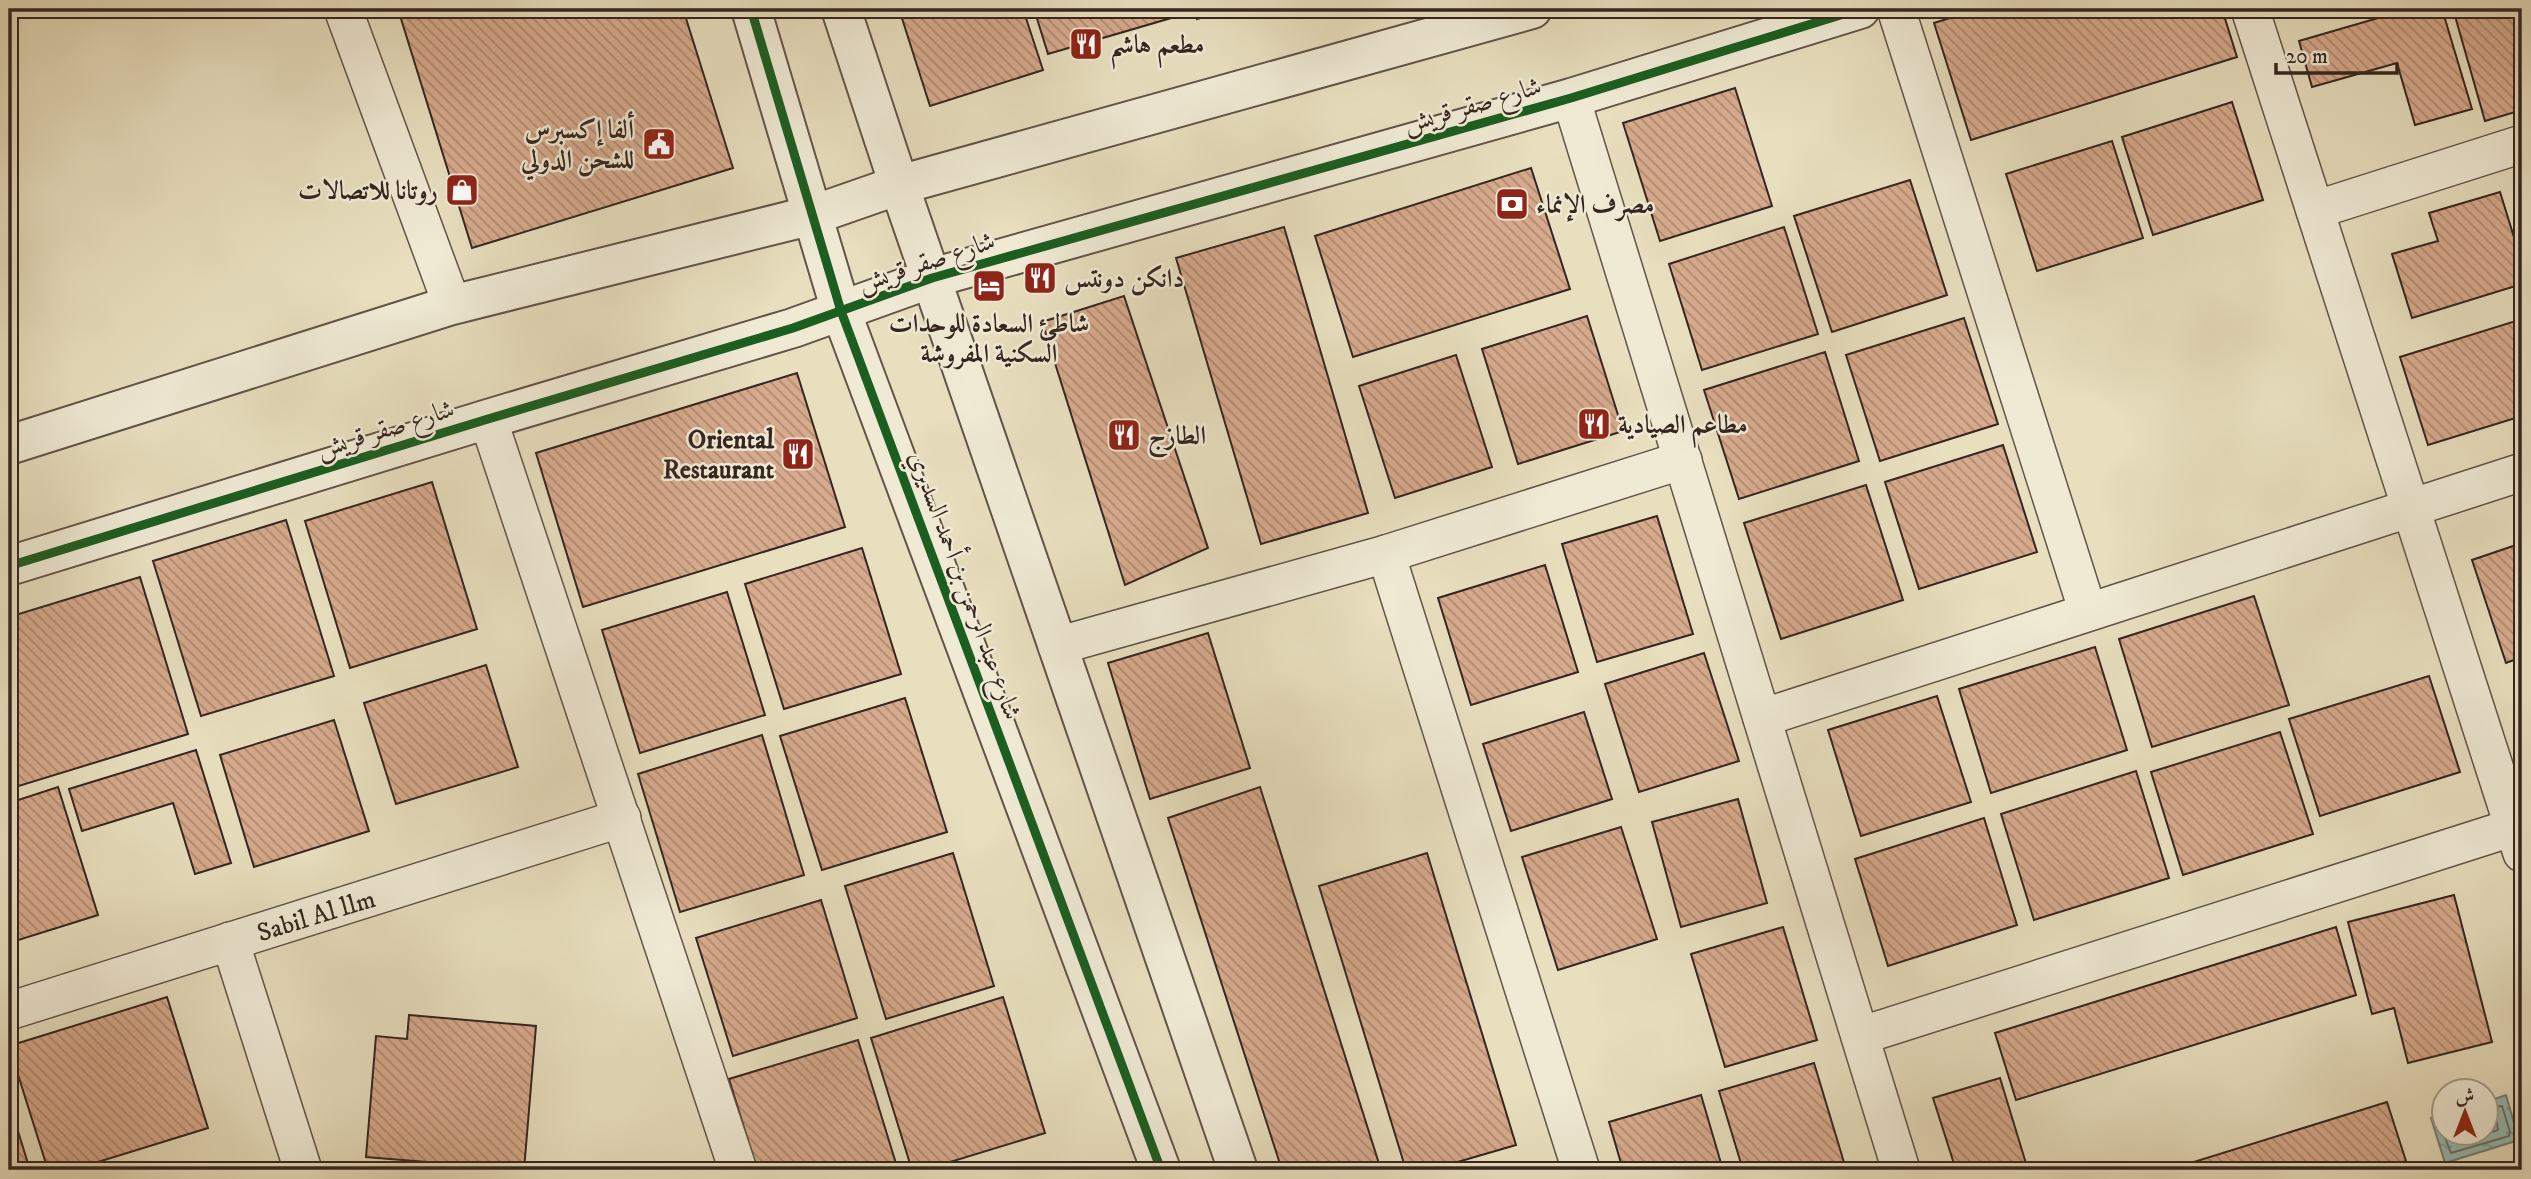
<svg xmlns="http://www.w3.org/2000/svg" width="2531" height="1179" font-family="'IM FELL DW Pica',Amiri,serif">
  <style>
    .water { fill: url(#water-ripples); stroke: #708078; stroke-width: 2 }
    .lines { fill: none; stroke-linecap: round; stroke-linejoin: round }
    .shore { stroke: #66716a; stroke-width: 2 }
    .building { fill: url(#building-back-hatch); stroke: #352620; stroke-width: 2 }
    .minor-casing { stroke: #625448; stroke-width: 40 }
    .tertiary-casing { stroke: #625448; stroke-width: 42 }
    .minor { stroke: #f0ead5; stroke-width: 37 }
    .tertiary { stroke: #f0ead5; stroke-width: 38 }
    .cycleway-casing { stroke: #f0ead5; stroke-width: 13 }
    .cycleway { stroke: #1b5e20; stroke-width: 9 }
    .labels { text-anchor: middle; stroke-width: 5; stroke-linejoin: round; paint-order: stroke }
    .poi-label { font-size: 26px; font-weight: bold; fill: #352620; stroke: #f0ead5; text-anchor: start }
    .street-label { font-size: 26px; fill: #352620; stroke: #f0ead5 }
  </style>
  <defs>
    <pattern id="water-ripples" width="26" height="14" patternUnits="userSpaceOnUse" patternTransform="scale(1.75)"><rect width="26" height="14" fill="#97bcb3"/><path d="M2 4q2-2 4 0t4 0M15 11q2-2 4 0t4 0" fill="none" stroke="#7c9991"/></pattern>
    <pattern id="building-back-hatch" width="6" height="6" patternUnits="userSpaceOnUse" patternTransform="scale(1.75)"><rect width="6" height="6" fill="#d7aa8d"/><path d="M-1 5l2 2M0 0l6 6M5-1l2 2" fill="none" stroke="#af8a73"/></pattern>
  </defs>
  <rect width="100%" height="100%" fill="#e8dfbf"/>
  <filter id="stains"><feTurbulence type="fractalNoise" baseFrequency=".00286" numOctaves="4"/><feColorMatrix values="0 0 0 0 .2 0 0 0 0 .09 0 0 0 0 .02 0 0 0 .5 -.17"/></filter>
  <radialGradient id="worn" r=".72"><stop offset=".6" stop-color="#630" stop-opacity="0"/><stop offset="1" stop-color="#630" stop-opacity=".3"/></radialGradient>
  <path class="water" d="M2506,1095L2519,1140L2445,1163L2431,1118L2443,1114L2444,1134H2486V1102Z"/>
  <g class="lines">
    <g class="shore">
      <path d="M2444,1121L2440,1125L2451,1153L2509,1136L2510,1132L2502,1106L2486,1108"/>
      <path d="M2452,1134L2454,1141L2458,1142L2498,1130L2496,1117H2486"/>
    </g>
  </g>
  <g class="building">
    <path d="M398,9H683L733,168L472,248Z"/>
    <path d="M899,9H1023L1043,70L930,106Z"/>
    <path d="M1034,9H1175L1178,16L1048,54Z"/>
    <path d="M1194,9H1232L1197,19Z"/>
    <path d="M1979,9H2222L2237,57L1971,140L1934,23Z"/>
    <path d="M2409,9H2442L2472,109L2415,125L2397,63L2312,87L2299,41Z"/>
    <path d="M2453,9H2522V110L2485,121Z"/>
    <path d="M1735,88L1772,206L1660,241L1623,123Z"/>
    <path d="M2232,102L2263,200L2153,235L2122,137Z"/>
    <path d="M2112,141L2143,238L2037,271L2006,174Z"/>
    <path d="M1531,168L1570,289L1353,357L1315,236Z"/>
    <path d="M1910,180L1947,295L1832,332L1794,216Z"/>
    <path d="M2500,192L2522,263V284L2412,318L2392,254L2438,241L2429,213Z"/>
    <path d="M1284,227L1368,513L1261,544L1176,258Z"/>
    <path d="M1784,227L1818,334L1702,370L1669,264Z"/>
    <path d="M1124,296L1208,548L1125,585L1042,322Z"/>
    <path d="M1587,316L1623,431L1518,464L1482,349Z"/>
    <path d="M1964,318L1998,424L1880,461L1846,355Z"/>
    <path d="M2522,319V416L2428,445L2400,357Z"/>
    <path d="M1825,352L1859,461L1739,499L1704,390Z"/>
    <path d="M1456,355L1492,467L1395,498L1359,386Z"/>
    <path d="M797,373L845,527L583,607L536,453Z"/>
    <path d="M2003,445L2037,552L1919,589L1885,482Z"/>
    <path d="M432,482L477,629L350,668L305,521Z"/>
    <path d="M1866,485L1903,600L1781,639L1744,523Z"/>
    <path d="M1657,516L1693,634L1597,662L1562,544Z"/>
    <path d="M286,520L334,676L201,716L153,561Z"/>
    <path d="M2522,543V657L2506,663L2472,560Z"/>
    <path d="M862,548L901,674L784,709L745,584Z"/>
    <path d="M1545,565L1578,672L1471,705L1438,598Z"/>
    <path d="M140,577L188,734L9,789V617Z"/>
    <path d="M727,592L765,715L640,753L602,630Z"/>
    <path d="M2254,596L2289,705L2152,747L2119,639Z"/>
    <path d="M1208,633L1250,768L1150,799L1108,663Z"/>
    <path d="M2095,647L2127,750L1991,793L1959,689Z"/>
    <path d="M1704,653L1739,761L1639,792L1605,684Z"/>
    <path d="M486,665L518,767L396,804L364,703Z"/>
    <path d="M2429,676L2460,772L2320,816L2289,719Z"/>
    <path d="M1937,696L1971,802L1861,836L1828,730Z"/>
    <path d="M905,698L947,832L822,870L780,736Z"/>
    <path d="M1584,712L1612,799L1511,831L1483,744Z"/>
    <path d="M334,720L369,831L254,867L220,755Z"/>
    <path d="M2280,732L2313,834L2183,875L2151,772Z"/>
    <path d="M762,735L804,875L680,912L638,774Z"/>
    <path d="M196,750L231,863L195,874L173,803L82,831L69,789Z"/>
    <path d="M2136,771L2169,878L2034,920L2001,814Z"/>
    <path d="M58,787L98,915L9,943V803Z"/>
    <path d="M1260,787L1381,1170H1282L1168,818Z"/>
    <path d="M1738,799L1767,903L1681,927L1652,822Z"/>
    <path d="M1984,818L2017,925L1888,966L1855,859Z"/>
    <path d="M1621,827L1657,939L1558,970L1522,857Z"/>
    <path d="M953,853L994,986L886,1019L845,886Z"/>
    <path d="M1427,853L1516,1145L1430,1170H1406L1319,886Z"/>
    <path d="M2454,895L2492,1042L2408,1063L2394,1008L2372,1014L2348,922Z"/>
    <path d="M821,900L857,1018L733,1056L696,938Z"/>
    <path d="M1783,927L1817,1040L1725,1067L1691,954Z"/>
    <path d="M2336,927L2356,995L2016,1100L1995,1033Z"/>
    <path d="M167,997L208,1128L72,1170H48L9,1046Z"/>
    <path d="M1003,997L1045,1133L924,1170H912L871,1038Z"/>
    <path d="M409,1015L536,1026L524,1170L366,1157L376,1036L407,1039Z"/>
    <path d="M858,1040L898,1170H757L729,1079Z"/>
    <path d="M1814,1063L1846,1169L1743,1170L1719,1091Z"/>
    <path d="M2000,1078L2028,1170H1956L1933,1098Z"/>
    <path d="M1701,1095L1723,1170H1623L1609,1122Z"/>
    <path d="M9,1102L30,1170H9Z"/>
    <path d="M2387,1102L2406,1161L2378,1170H2168Z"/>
  </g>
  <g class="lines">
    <defs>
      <g id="minor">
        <path d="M343,9L452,305"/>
        <path d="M1896,9L2088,612"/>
        <path d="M2250,9L2522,853"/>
        <path d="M1571,98L1901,1170"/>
        <path d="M2315,210L2522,144"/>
        <path d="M488,419L738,1170"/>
        <path d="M1386,554L1581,1170"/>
        <path d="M1057,646L1386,554L1683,460"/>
        <path d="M1762,718L2522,472"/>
        <path d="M230,941L303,1170"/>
        <path d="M9,1011L622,818"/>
        <path d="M1860,1036L2514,827"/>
      </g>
      <g id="tertiary">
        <path d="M751,9L841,311L1161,1170"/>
        <path d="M841,9L899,185L1238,1170"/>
        <path d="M9,445L452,305L813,215L899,185L1532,9"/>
        <path d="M9,566L488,419L793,328L932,278L1571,98L1860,9"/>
      </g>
    </defs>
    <use href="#minor" class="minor-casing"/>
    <use href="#tertiary" class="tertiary-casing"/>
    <use href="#minor" class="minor"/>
    <use href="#tertiary" class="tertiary"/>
    <defs>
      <g id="cycleway">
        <path d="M751,9L841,311L1161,1170"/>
        <path d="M9,566L488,419L793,328L932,278L1571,98L1860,9"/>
      </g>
    </defs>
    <use href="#cycleway" class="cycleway-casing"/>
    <use href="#cycleway" class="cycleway"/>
  </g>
  <defs>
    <symbol id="restaurant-square" viewBox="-11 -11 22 22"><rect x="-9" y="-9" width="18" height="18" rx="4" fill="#8f2418" stroke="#f0ead5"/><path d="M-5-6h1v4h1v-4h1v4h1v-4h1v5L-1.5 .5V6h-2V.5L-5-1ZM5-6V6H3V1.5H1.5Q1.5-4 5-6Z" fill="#fff"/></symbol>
    <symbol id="civic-square" viewBox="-11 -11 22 22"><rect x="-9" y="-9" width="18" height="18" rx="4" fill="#8f2418" stroke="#f0ead5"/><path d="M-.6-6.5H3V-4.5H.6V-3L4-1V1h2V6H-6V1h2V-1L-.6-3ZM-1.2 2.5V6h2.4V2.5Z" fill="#fff"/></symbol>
    <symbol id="shop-square" viewBox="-11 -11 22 22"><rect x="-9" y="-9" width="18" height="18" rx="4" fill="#8f2418" stroke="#f0ead5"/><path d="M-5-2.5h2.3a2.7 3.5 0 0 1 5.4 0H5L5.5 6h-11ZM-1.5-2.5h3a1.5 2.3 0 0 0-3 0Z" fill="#fff"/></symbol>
    <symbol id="bank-square" viewBox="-11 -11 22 22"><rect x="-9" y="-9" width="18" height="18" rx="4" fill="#8f2418" stroke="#f0ead5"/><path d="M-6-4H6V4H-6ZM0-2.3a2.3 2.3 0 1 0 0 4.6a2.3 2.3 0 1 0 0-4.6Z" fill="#fff"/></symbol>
    <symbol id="hotel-square" viewBox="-11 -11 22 22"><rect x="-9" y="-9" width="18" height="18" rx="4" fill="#8f2418" stroke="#f0ead5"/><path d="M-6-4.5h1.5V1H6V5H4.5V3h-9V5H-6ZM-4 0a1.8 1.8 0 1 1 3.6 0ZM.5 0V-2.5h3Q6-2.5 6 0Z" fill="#fff"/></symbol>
  </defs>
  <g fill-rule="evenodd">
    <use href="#restaurant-square" x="1067" y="25" width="38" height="38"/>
    <use href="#civic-square" x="640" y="125" width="38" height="38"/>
    <use href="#shop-square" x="443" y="171" width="38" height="38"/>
    <use href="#bank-square" x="1493" y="185" width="38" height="38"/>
    <use href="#restaurant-square" x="1021" y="259" width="38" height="38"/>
    <use href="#hotel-square" x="970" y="267" width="38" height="38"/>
    <use href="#restaurant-square" x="1575" y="405" width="38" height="38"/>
    <use href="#restaurant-square" x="1105" y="416" width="38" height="38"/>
    <use href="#restaurant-square" x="779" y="435" width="38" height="38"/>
  </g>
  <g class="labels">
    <g class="poi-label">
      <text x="1110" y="53">مطعم هاشم</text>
      <text x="634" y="138" text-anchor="end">ألفا إكسبرس<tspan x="634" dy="30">للشحن الدولي</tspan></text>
      <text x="438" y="199" text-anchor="end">روتانا للاتصالات</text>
      <text x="1536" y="213">مصرف الإنماء</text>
      <text x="1064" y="287">دانكن دونتس</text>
      <text x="989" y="332" text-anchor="middle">شاطئ السعادة للوحدات<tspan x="989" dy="30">السكنية المفروشة</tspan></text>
      <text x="1618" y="433">مطاعم الصيادية</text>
      <text x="1148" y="444">الطازج</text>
      <text x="774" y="448" text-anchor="end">Oriental<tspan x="774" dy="30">Restaurant</tspan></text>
    </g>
    <g class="street-label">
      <text transform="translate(1472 104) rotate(-16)" y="9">شارع صقر قريش</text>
      <text transform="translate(926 261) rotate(-18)" y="9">شارع صقر قريش</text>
      <text transform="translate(385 428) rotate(-17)" y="9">شارع صقر قريش</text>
      <text transform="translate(966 585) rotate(70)" y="9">شارع عبد الرحمن بن أحمد السديري</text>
      <text transform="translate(316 915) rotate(-17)" y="9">Sabil Al llm</text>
    </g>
  </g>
  <rect width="2531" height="1179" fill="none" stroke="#e8dfbf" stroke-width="35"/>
  <rect x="10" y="10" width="2510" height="1158" fill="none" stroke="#352620" stroke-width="3.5"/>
  <rect x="18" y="18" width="2496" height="1144" fill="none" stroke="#352620" stroke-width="2"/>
  <g transform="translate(2465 1112)"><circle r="33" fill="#f0ead5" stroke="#a59c8d" stroke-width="2"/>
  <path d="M0-5L12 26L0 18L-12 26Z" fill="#8f2418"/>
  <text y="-10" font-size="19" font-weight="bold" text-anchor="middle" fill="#352620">ش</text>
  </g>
  <path d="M2276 63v10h121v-10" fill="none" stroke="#352620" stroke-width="3.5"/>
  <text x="2286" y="63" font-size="21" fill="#352620" stroke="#f0ead5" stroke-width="5" paint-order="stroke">20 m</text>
  <rect width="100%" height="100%" filter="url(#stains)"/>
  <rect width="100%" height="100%" fill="url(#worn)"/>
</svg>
